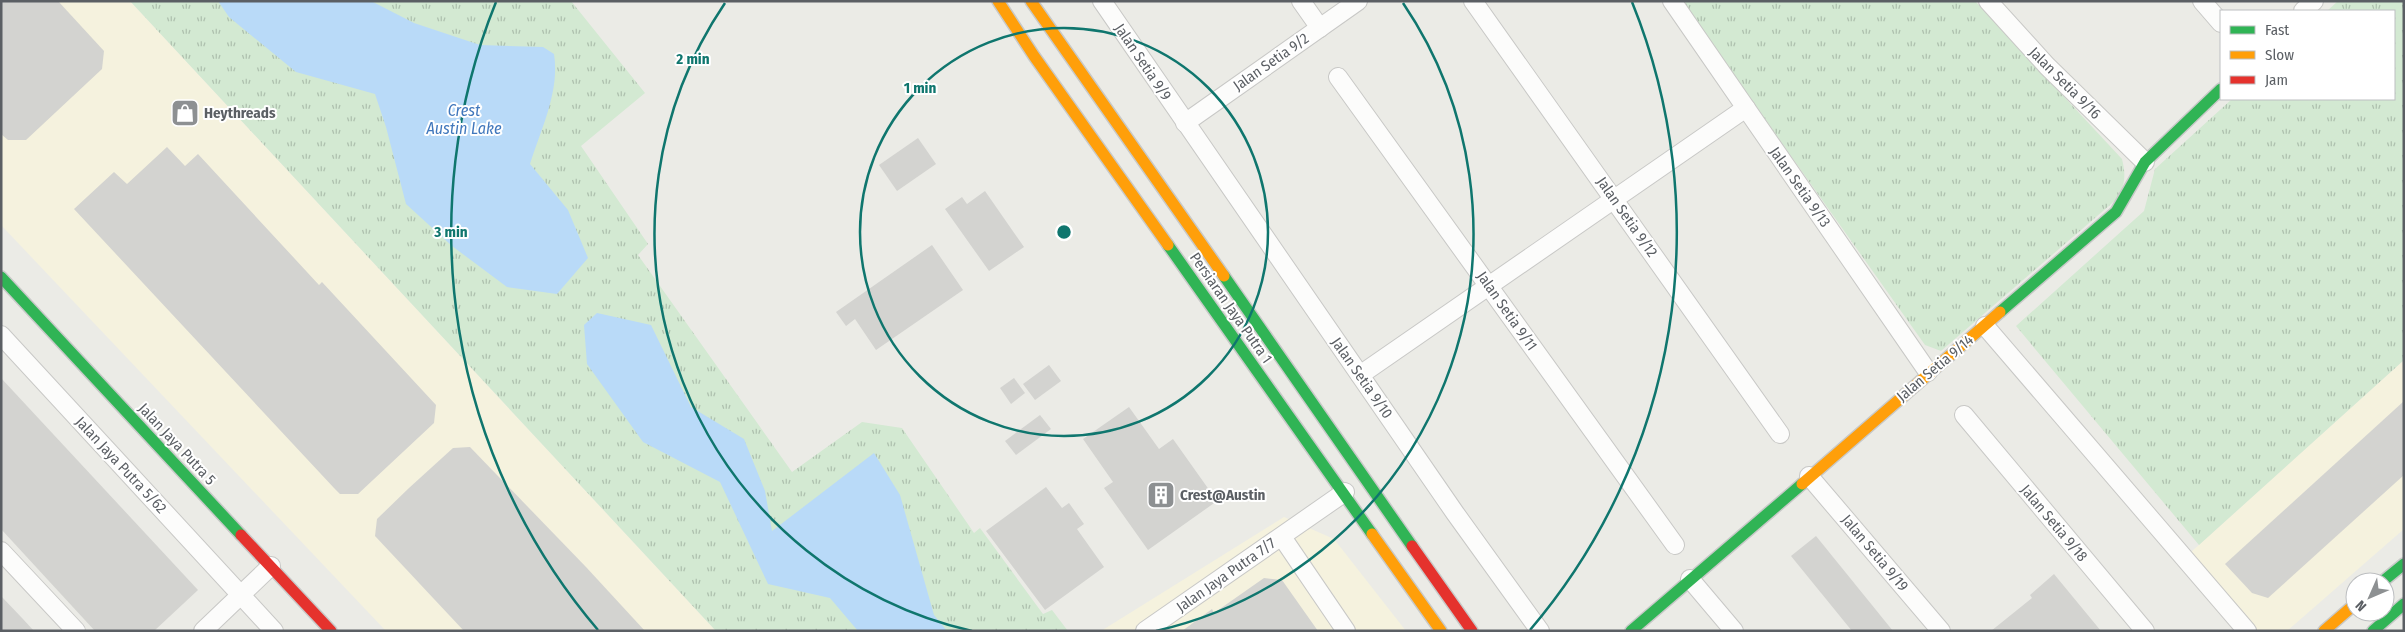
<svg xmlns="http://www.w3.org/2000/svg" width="2405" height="632" font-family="'Fira Sans Condensed',sans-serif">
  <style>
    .commercial { fill: #f5f2de }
    .grass { fill: url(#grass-tufts) }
    .water { fill: #b9daf8 }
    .building { fill: #d3d3d0 }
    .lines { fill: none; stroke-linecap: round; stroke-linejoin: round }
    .street-casing { stroke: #c8c8c6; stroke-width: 20 }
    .fast-casing { stroke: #c8c9c8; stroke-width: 14 }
    .slow-casing { stroke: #c8c9c8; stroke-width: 14 }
    .jam-casing { stroke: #c8c9c8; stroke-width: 14 }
    .street { stroke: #fcfcfb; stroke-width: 18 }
    .fast { stroke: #30b455; stroke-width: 11 }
    .slow { stroke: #ff9f0a; stroke-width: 11 }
    .jam { stroke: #e5322d; stroke-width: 11 }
    .ring { fill: none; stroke: #0f766e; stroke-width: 2.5 }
    .labels { text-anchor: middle; stroke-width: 4; stroke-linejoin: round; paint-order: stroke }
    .street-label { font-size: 15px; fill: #5b5f64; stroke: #fff }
    .poi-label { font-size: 15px; font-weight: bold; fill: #5b5f64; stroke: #fff; text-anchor: start }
    .water-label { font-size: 16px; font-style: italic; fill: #4077bc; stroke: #fff }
    .centre { fill: #0f766e; stroke: #fff; stroke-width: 2.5 }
    .ring-label { font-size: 15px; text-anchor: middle; font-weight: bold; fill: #0f766e; stroke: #fff; stroke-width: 4; stroke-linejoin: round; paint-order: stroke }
  </style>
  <defs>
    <pattern id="grass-tufts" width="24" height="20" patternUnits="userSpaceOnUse" patternTransform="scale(1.25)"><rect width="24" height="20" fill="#d3e9d2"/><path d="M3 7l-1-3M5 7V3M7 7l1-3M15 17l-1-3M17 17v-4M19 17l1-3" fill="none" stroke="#aec0ae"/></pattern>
  </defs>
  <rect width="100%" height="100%" fill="#ebebe6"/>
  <g class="commercial">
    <path d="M1,1H130L716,631H386L1,225Z"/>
    <path d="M2404,360V529L2287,631H2258L2191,552Z"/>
    <path d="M1284,517L1334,539L1406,631H1101Z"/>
  </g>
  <g class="grass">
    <path d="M130,1H571L645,93L581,146L648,244L638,255L792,472L862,422L902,428L974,533L980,528L1043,614L1052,610L1068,631H716Z"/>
    <path d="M1681,1H1975L2122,159C2126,175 2125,184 2118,198L1941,351L1925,345Z"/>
    <path d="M2338,1H2404V360L2199,545L2016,326L2144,211L2155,169L2232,99H2394V11H2327Z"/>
  </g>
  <g class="water">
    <path d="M218,1H371L414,23L480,45L543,47L554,54C560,91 541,129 530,164L568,210L588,258L557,294L507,287L452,246L406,204L386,127L375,94L296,72L229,17Z"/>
    <path d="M597,313L651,325L691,407L744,439L765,491L772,531L874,453L900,495L934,615L947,631H858L830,598L768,584L720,482L643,442L587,364L584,325Z"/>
  </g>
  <g class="building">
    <path d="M1,1H58L104,51L102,69L26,140H8L1,134Z"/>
    <path d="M918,138L936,164L897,191L879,165Z"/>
    <path d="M167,147L185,166L198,154L319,285L322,282L436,405L434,423L358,494H340L334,488L74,209L114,172L127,184Z"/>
    <path d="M985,191L1024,247L989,271L945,209L962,197L967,204Z"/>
    <path d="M932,245L963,290L876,350L855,319L846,326L836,312Z"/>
    <path d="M1049,365L1061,381L1035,400L1023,384Z"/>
    <path d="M1,378L198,590L154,631H95L1,529Z"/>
    <path d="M1014,378L1025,393L1011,404L1000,388Z"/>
    <path d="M2404,401V475L2268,598L2252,593L2225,564Z"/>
    <path d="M1129,407L1159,449L1173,439L1217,501L1148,550L1104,488L1113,482L1083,439Z"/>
    <path d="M1040,415L1051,429L1016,455L1005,441Z"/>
    <path d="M470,447L586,567L645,631H464L375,536L377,519L409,488L453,448Z"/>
    <path d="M1046,487L1062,508L1069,503L1084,524L1077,529L1104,567L1045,610L986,531Z"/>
    <path d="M1816,536L1893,631H1852L1791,556Z"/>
    <path d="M2054,574L2101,631H1991L2032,598L2030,595Z"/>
    <path d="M1264,578L1282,580L1318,631H1182L1212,609L1214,613Z"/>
    <path d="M1,596L22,618L34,631H1Z"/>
  </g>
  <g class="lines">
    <defs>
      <g id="street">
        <path d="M1102,1L1455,513L1540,631"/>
        <path d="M1301,1L1320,28"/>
        <path d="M1473,1L1780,434"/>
        <path d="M1672,1L1928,372"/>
        <path d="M1988,1L2047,66L2145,162"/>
        <path d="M2202,1L2221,23"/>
        <path d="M2303,11L2314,1"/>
        <path d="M1338,77L1675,545"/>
        <path d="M1185,123L1358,1"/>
        <path d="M1985,326L2247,631"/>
        <path d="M1,335L274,631"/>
        <path d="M1360,375L1746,108"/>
        <path d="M1964,415L2145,631"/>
        <path d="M1809,476L1941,631"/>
        <path d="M1282,537L1346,631"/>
        <path d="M1,551L76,631"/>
        <path d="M1690,579L1734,631"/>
        <path d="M203,631L271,566"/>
        <path d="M1145,631L1345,492"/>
      </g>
      <g id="fast">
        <path d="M1168,245L1372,534"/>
        <path d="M1224,276L1412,546"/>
        <path d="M1,277L241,535"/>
        <path d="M2000,312L2116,212L2145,162L2221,89"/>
        <path d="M2382,582L2404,564"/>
        <path d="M1631,631L1802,484"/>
        <path d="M2373,631L2404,604"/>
      </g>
      <g id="slow">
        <path d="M998,1L1034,56L1168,245"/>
        <path d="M1031,1L1224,276"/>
        <path d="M1802,484L2000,312"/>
        <path d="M1372,534L1441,631"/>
        <path d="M2324,631L2355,604"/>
      </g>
      <g id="jam">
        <path d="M241,535L331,631"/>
        <path d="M1412,546L1472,631"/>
      </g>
    </defs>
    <use href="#street" class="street-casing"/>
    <use href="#fast" class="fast-casing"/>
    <use href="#slow" class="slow-casing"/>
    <use href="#jam" class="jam-casing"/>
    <use href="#street" class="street"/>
    <use href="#fast" class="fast"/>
    <use href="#slow" class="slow"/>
    <use href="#jam" class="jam"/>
  </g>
  <g class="ring">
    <circle cx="1064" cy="232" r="204"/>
    <path d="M972 631A409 409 0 0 1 725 3M1403 3A409 409 0 0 1 1156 631"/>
    <path d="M598 630A613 613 0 0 1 496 2M1632 2A613 613 0 0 1 1530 630"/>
  </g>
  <defs>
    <symbol id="shop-square" viewBox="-11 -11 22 22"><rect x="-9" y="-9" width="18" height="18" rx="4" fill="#8d9092" stroke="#fff"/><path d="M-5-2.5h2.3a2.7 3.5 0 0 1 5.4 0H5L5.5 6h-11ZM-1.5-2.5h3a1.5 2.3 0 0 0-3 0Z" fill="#fff"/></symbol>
    <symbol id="building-square" viewBox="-11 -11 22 22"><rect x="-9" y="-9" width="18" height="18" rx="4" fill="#8d9092" stroke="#fff"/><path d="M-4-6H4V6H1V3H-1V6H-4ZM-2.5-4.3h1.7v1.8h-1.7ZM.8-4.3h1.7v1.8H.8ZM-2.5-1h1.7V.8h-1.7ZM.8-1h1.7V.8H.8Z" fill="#fff"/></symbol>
  </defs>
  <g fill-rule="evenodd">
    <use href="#shop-square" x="169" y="97" width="32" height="32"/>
    <use href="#building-square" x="1145" y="479" width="32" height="32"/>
  </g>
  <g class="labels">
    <g class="street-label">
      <text transform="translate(1143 62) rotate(56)" y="5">Jalan Setia 9/9</text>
      <text transform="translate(1271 62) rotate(-35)" y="5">Jalan Setia 9/2</text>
      <text transform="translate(2065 83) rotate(45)" y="5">Jalan Setia 9/16</text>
      <text transform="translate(1800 187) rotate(55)" y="5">Jalan Setia 9/13</text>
      <text transform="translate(1627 217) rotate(55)" y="5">Jalan Setia 9/12</text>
      <text transform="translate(1231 308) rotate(55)" y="5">Persiaran Jaya Putra 1</text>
      <text transform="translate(1507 311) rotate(55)" y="5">Jalan Setia 9/11</text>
      <text transform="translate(1935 368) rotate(-40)" y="5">Jalan Setia 9/14</text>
      <text transform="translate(1362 378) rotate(55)" y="5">Jalan Setia 9/10</text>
      <text transform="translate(177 444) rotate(47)" y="5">Jalan Jaya Putra 5</text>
      <text transform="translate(121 465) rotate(47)" y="5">Jalan Jaya Putra 5/62</text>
      <text transform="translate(2054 523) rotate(50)" y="5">Jalan Setia 9/18</text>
      <text transform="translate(1875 553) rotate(50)" y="5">Jalan Setia 9/19</text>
      <text transform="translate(1226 575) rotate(-35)" y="5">Jalan Jaya Putra 7/7</text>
    </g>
    <g class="poi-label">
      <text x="204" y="118">Heythreads</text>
      <text x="1180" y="500">Crest@Austin</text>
    </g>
    <g class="water-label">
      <text x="464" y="116">Crest<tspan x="464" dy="18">Austin Lake</tspan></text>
    </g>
  </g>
  <circle cx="1064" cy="232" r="8" class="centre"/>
  <g class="ring-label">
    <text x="693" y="64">2 min</text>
    <text x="920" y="93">1 min</text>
    <text x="451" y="237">3 min</text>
  </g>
  <rect width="2405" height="632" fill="none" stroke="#5b5f64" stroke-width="5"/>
  <rect x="2220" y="10" width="175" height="90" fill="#ffffff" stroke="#bdbfc1"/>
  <rect x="2230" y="26" width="25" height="8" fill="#30b455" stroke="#bdbfc1"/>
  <text x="2265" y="35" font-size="15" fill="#5b5f64">Fast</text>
  <rect x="2230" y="51" width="25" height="8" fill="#ff9f0a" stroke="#bdbfc1"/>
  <text x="2265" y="60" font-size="15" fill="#5b5f64">Slow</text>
  <rect x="2230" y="76" width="25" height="8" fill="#e5322d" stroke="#bdbfc1"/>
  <text x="2265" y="85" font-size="15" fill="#5b5f64">Jam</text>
  <g transform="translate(2370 597) rotate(225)"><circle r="24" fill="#ffffff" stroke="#bdbfc1"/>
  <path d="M0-4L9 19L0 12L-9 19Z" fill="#8d9092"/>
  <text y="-8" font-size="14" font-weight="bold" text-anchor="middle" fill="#5b5f64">N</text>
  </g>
</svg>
